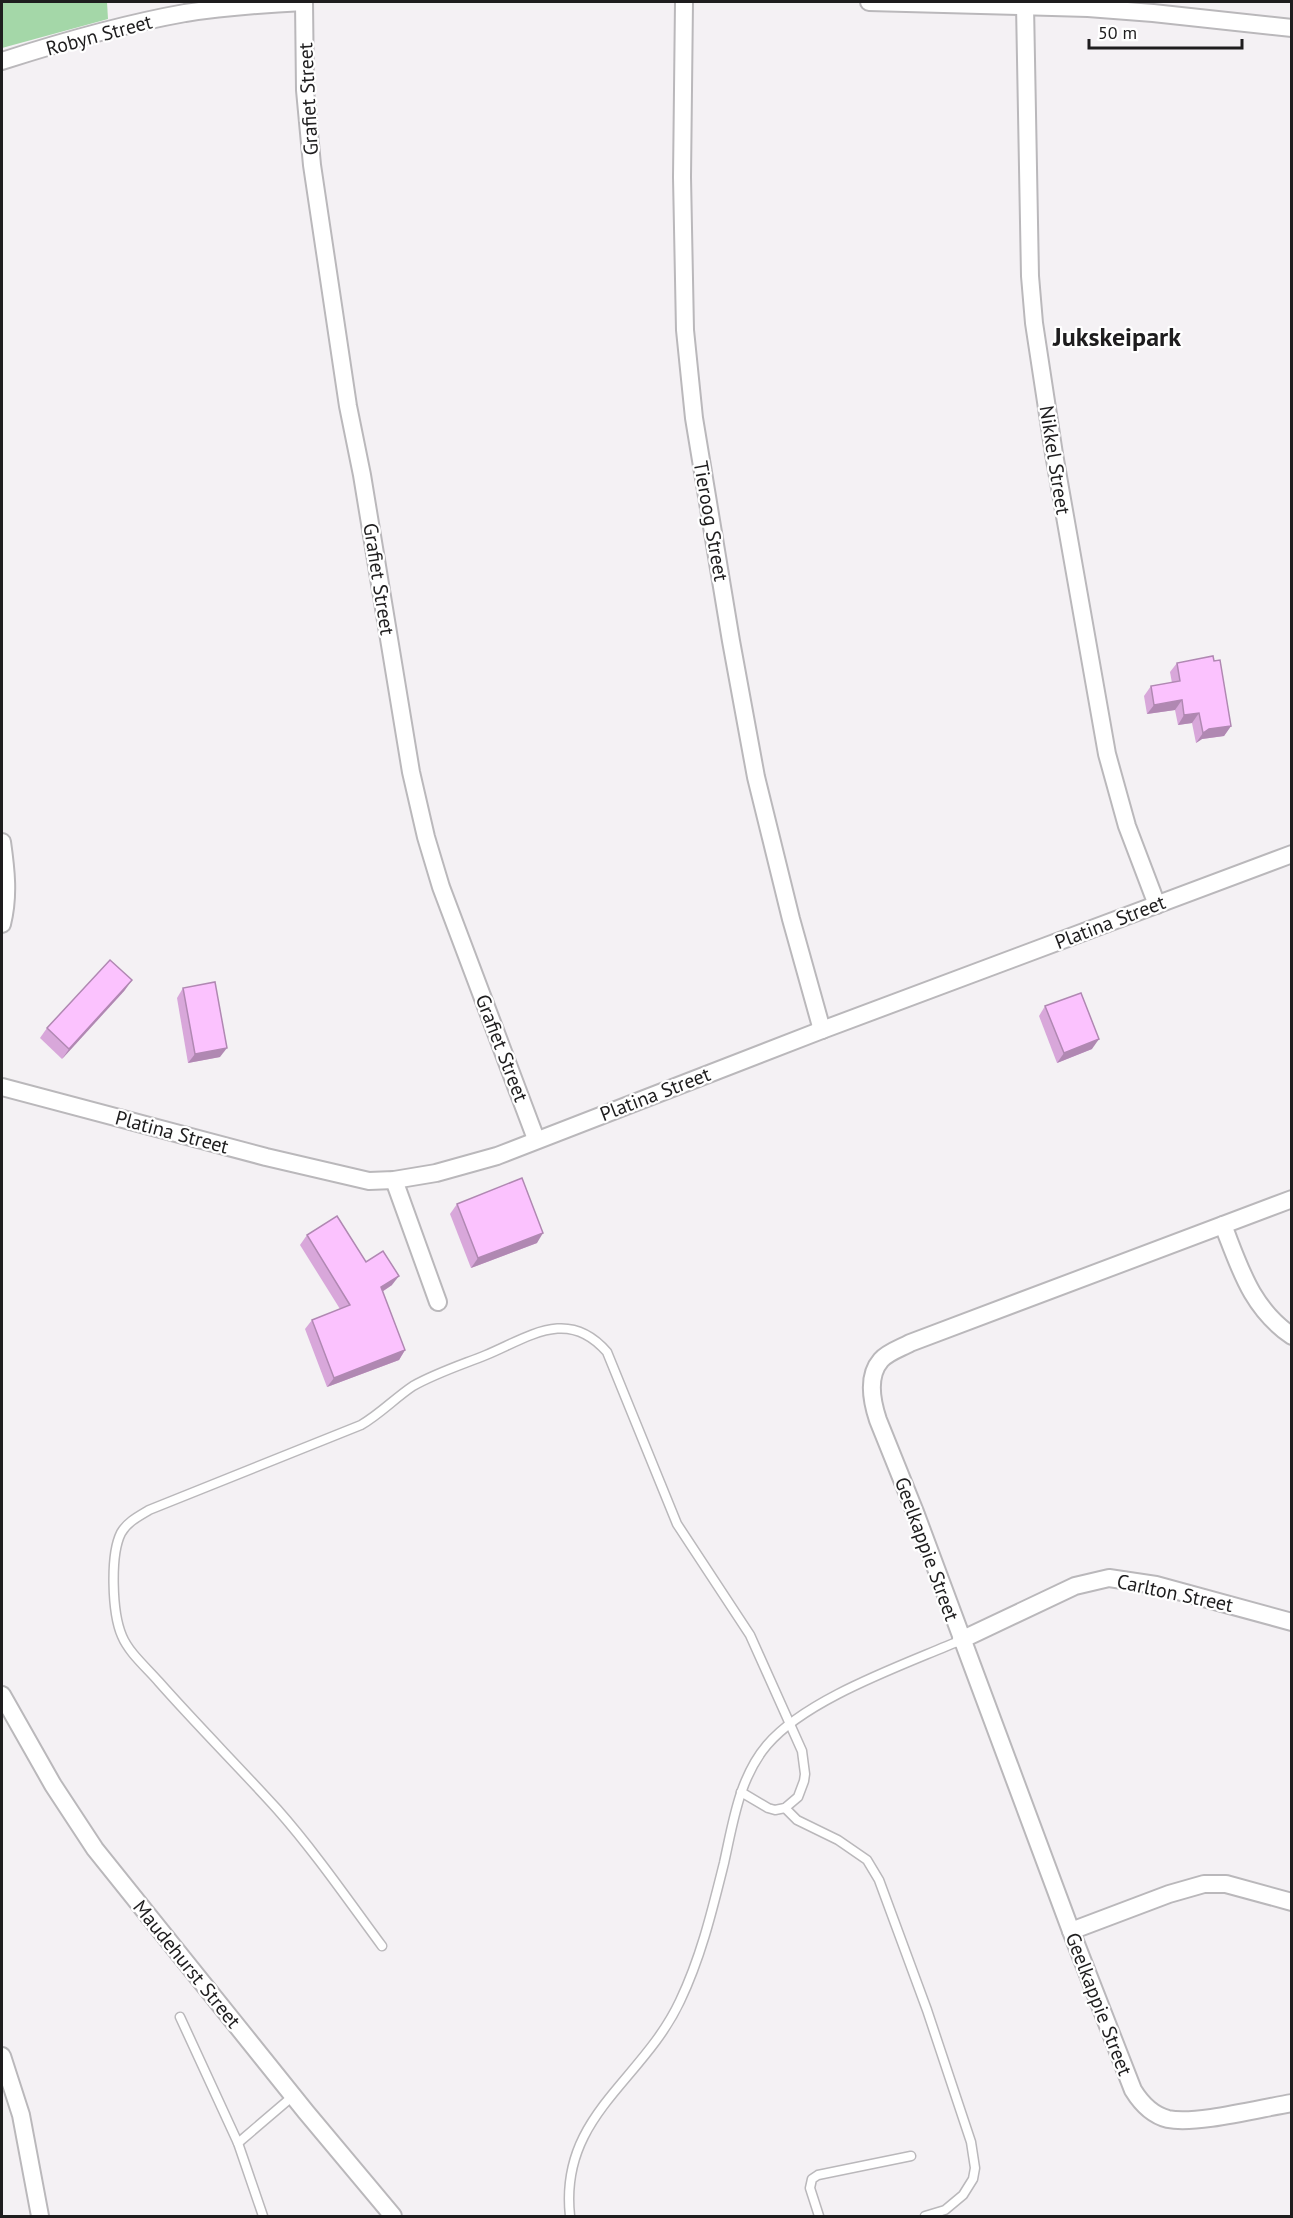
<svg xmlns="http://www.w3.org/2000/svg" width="1293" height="2218" font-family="'PT Sans',sans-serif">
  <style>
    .green { fill: #a4d7a8 }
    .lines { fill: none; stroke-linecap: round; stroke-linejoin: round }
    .service-casing { stroke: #bab8bb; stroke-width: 11 }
    .minor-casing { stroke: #bab8bb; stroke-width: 20 }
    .service { stroke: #fff; stroke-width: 8 }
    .minor { stroke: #fff; stroke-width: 16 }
    .wall { fill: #d8a7da }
    .shaded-wall { fill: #b088b2 }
    .building { fill: #fbc2fe; stroke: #b088b2; stroke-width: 1.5 }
    .labels { text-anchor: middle; stroke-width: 4.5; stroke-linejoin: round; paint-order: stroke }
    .street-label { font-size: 20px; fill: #1e1d1e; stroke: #fff }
    .district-label { font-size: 26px; font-weight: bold; fill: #1e1d1e; stroke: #fff }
  </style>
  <rect width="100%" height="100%" fill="#f4f1f4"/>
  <path class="green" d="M2,2H107L108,19L2,48Z"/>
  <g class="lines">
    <defs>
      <g id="service">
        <path d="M785,1808L797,1820L838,1840L867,1860L879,1880L927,2010L971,2142L975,2168L973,2179L963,2195L945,2210L925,2216"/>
        <path d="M382,1946C348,1900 315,1852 277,1809C238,1766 197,1725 159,1682C147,1668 129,1653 122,1636C112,1613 110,1555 121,1533C127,1522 139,1516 149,1510L361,1425C380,1414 395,1398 413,1386C436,1373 461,1365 486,1355C529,1337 568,1307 607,1352L677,1524L750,1635L802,1751L805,1774L804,1781L798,1797L785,1808L775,1810L768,1808L741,1792"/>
        <path d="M180,2017L238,2143L263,2216"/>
        <path d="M238,2143L293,2096"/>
        <path d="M570,2216C559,2116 642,2082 680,2001C701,1957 712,1911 724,1863C733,1823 739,1778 767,1745C807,1698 904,1665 961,1640"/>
        <path d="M819,2216L810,2188L812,2179L818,2175L911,2156"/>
      </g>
      <g id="minor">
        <path d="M304,2L305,90L312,165L348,406L362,475L411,772L426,837L441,887L536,1139"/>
        <path d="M684,2L682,177L685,330L694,418L731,641L756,777L791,919L822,1030"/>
        <path d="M869,2L1088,8L1153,13L1292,28"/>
        <path d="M1025,5L1030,276L1034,323L1054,454L1107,754L1127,826L1157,905"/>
        <path d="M2,61C61,42 123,24 185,13C224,7 264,4 304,2"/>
        <path d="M2,842C6,870 9,896 2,924"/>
        <path d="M2,1087L266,1157L369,1181L394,1180L436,1173L497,1156L822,1030L1292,854"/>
        <path d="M394,1180L438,1302"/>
        <path d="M1292,1199L910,1343C901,1348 888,1352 881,1360C867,1376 872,1402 878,1420L915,1512L1071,1931L1133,2090C1141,2103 1152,2115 1168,2119C1196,2125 1261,2108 1292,2103"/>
        <path d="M1223,1225C1240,1268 1251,1308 1292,1336"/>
        <path d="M961,1640L1075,1586L1109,1578L1156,1585L1292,1622"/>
        <path d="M2,1695L53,1785L95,1849L306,2112L393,2216"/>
        <path d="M1071,1931L1169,1894L1204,1884H1226L1292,1902"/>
        <path d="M2,2056L21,2115L40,2216"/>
      </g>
    </defs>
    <use href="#service" class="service-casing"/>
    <use href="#minor" class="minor-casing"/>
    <use href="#service" class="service"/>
    <use href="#minor" class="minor"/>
  </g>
  <g class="wall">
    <path d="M1177,663L1231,726L1224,736L1202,739L1196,743L1192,723L1178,725L1175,710L1147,714L1144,696L1151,686L1172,683L1170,672Z"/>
    <path d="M183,988L220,1057L188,1063L177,998Z"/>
    <path d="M125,990L62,1059L40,1038L47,1028Z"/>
    <path d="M1045,1006L1092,1049L1057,1063L1039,1016Z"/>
    <path d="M457,1204L537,1243L471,1268L450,1214Z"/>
    <path d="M307,1235L366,1262L392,1285L382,1292L405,1350L399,1360L327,1387L305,1329L312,1320L340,1309L300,1245Z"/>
  </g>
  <g class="shaded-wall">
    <path d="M1182,700L1175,710L1147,714L1154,705Z"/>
    <path d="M1199,713L1192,723L1178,725L1184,715Z"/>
    <path d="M1231,726L1224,736L1202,739L1196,743L1203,733L1209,729Z"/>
    <path d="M132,980L125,990L62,1059L69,1049Z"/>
    <path d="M1099,1039L1092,1049L1057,1063L1064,1053Z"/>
    <path d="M227,1048L220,1057L188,1063L195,1054Z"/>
    <path d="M543,1233L537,1243L471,1268L478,1258Z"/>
    <path d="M399,1276L392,1285L374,1297L381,1287Z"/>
    <path d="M405,1350L399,1360L327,1387L334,1378Z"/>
  </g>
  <g class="building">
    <path d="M1213,656L1214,661L1220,660L1231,726L1209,729L1203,733L1199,713L1184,715L1182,700L1154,705L1151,686L1180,681L1177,663Z"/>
    <path d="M110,960L132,980L69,1049L47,1028Z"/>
    <path d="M215,982L227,1048L195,1054L183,988Z"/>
    <path d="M1081,993L1099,1039L1064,1053L1045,1006Z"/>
    <path d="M522,1178L543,1233L478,1258L457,1204Z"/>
    <path d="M337,1216L366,1262L383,1251L399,1276L381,1287L405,1350L334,1378L312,1320L350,1305L307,1235Z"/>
  </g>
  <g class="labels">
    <g class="street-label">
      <text transform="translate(99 35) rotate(-15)" y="7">Robyn Street</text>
      <text transform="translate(308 99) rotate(-93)" y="7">Grafiet Street</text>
      <text transform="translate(1055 460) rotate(81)" y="7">Nikkel Street</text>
      <text transform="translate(711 521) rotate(80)" y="7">Tieroog Street</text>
      <text transform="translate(379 579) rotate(81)" y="7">Grafiet Street</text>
      <text transform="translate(1110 922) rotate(-21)" y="7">Platina Street</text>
      <text transform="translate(502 1048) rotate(69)" y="7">Grafiet Street</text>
      <text transform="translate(655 1094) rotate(-21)" y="7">Platina Street</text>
      <text transform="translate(172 1132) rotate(15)" y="7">Platina Street</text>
      <text transform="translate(927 1549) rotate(70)" y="7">Geelkappie Street</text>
      <text transform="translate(1175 1593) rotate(12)" y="7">Carlton Street</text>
      <text transform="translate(187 1964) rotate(51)" y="7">Maudehurst Street</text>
      <text transform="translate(1099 2004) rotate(69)" y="7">Geelkappie Street</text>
    </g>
    <g class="district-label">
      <text x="1117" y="346">Jukskeipark</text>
    </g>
  </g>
  <rect width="1293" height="2218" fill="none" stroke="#1e1d1e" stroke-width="6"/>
  <path d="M1089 39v9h153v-9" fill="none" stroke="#1e1d1e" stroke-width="3"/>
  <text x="1098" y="39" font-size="18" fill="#1e1d1e" stroke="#ffffff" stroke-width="4.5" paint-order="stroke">50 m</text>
</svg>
